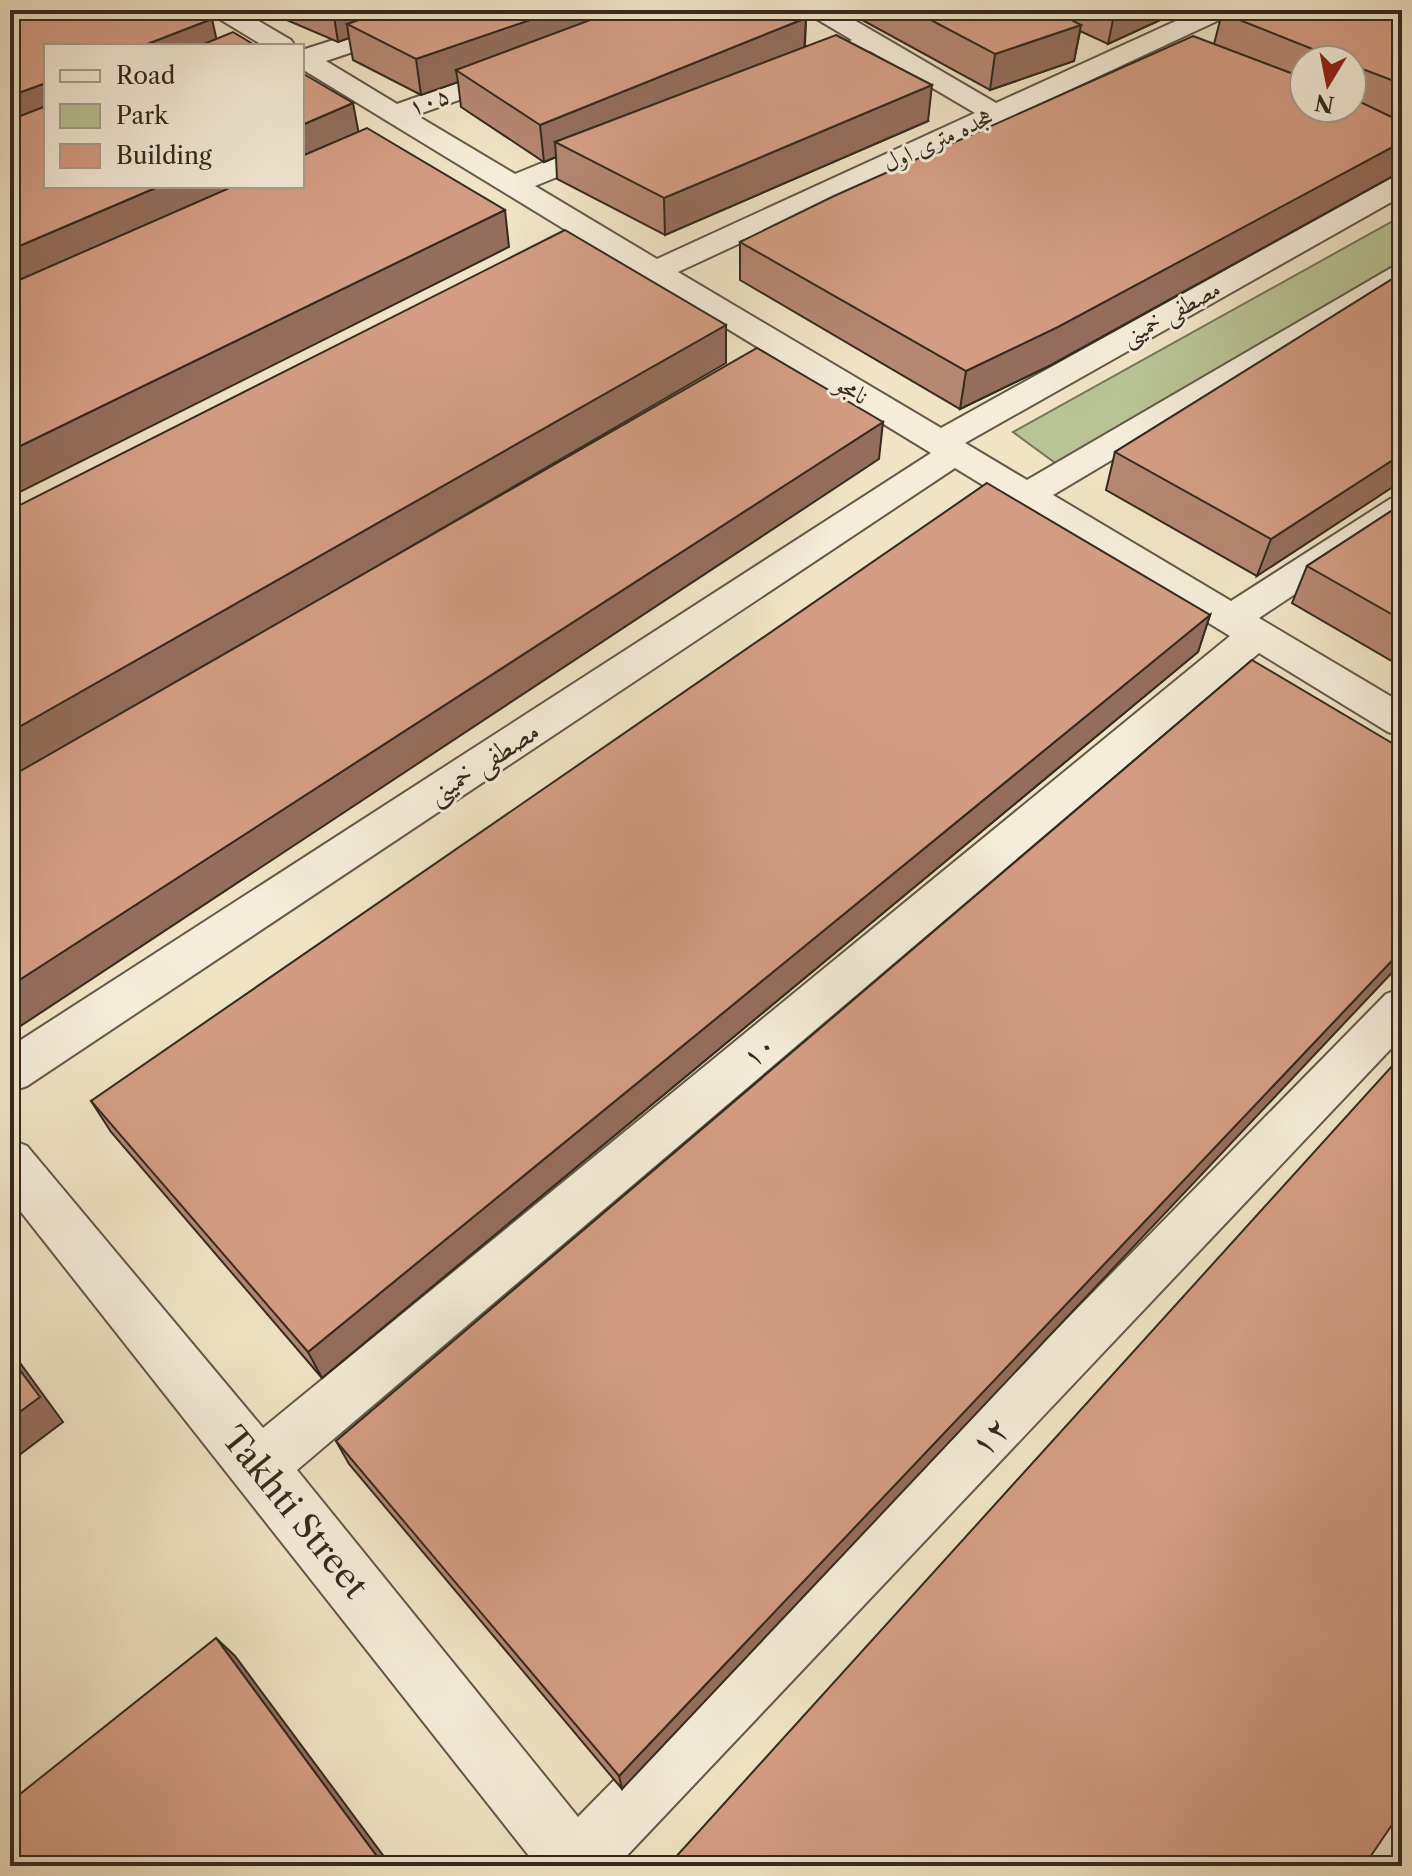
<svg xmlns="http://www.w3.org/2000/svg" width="1412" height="1876" font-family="'Libre Caslon Text',Amiri,serif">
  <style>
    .green { fill: #b9c495; stroke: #76775a; stroke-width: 2 }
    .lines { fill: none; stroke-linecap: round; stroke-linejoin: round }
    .minor-casing { stroke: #625849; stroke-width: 4 }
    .minor { fill: #f5edd9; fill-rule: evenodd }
    .wall { fill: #b68771; stroke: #332a20; stroke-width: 2; fill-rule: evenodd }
    .shaded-wall { fill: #946e5c; stroke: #332a20; stroke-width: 2 }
    .building { fill: #d49d83; stroke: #332a20; stroke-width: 2 }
    .labels { text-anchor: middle; stroke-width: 6; stroke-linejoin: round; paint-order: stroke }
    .far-street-label { font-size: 24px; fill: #332a20; stroke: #f5edd9 }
    .street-label { font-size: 28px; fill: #332a20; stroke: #f5edd9 }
    .near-street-label { font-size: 34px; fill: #332a20; stroke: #f5edd9 }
  </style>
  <rect width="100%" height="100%" fill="#f0e4c4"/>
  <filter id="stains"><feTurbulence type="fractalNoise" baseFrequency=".0025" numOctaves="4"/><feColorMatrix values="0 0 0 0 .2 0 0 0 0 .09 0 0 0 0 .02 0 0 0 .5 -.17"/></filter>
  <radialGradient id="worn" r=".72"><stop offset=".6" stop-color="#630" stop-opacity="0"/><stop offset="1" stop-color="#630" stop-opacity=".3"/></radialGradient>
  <path class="green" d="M1402,216V265L1058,465L1013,432Z"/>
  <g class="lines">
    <defs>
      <g id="minor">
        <path d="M209,10H240L291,40L295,46H264L213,15Z"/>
        <path d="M428,10H466L462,15L326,61L397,104L507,65H525L529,71L525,77L416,115L515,174L603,138L613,136L623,138L627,144L623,150L535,186L657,259L975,113L870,51L813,75H795L791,69L795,63L852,40L810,15L806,10H837L996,103L1200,10H1234L1230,15L678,272L941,428L1392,178L1402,175V196L965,443L1027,480L1391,268L1402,265V287L1053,495L1231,601L1390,499L1402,496V523L1259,618L1402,703V736L1388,732L1259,653L297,1470L578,1817L1386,994L1402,988V1037L617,1866H537L10,1198V1139L27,1146L263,1428L1230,636L955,468L27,1086L10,1092V1047L931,453L302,69V50Z"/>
        <path d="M1402,1817V1866H1358C1369,1838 1374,1828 1402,1817Z"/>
      </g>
    </defs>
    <use href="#minor" class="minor-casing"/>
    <use href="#minor" class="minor"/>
  </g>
  <g class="wall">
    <path d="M274,10H791L806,18L805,47L928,121L665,235L557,179L556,157L544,162L461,107L458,82L421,95L353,60L349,38L338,42L275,15Z"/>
    <path d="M844,10H1182L1108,44L1080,31L1074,61L990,90Z"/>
    <path d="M1402,10V171L1051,365L960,409L740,280V242L1214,44L1222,13ZM1304,60H1352V108H1304Z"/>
    <path d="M1402,273L1257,576L1106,490L1115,452Z"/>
    <path d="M1402,504V667L1292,603L1307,566Z"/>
    <path d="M1210,615L1198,652L322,1378L111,1132L91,1101Z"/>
    <path d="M1252,660L622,1789L349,1464L336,1441Z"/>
  </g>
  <g class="shaded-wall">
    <path d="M333,10H434L347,24L349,38L338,42Z"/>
    <path d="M559,10H663L456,70L458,82L421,95L416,59Z"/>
    <path d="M1115,10H1182L1108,44Z"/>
    <path d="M806,18L804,54L555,142L556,157L544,162L540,125Z"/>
    <path d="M212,19L218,46H142Z"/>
    <path d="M1081,25L1074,61L990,90L995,54Z"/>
    <path d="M46,83V124L10,138V96Z"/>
    <path d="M932,85L928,121L665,235L664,198Z"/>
    <path d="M353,103L360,140L302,165V125Z"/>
    <path d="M1402,142V171L1051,365L960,409L966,371Z"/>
    <path d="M160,186H255L10,294V250Z"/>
    <path d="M505,210L509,247L10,497V451Z"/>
    <path d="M726,325V363L10,780V732Z"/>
    <path d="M883,422L879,459L10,1033V986Z"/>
    <path d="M1402,454V481L1257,576L1271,539Z"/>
    <path d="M1210,615L1198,652L322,1378L308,1352Z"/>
    <path d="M1402,950V962L622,1789L619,1776Z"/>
    <path d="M10,1349L63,1422L10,1462Z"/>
    <path d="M216,1638L235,1656L391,1866H384Z"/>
  </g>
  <g class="building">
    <path d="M10,10H198L212,19L142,46H46V83L10,96Z"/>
    <path d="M389,10H559L416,59L347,24Z"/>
    <path d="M617,10H791L806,18L540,125L456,70Z"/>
    <path d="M912,10H1053L1081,25L995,54Z"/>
    <path d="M1228,10H1402V84L1352,65V60H1340L1222,13Z"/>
    <path d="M233,32L256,46H199Z"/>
    <path d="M836,35L932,85L664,198L555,142Z"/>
    <path d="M1193,36L1304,78V108H1352V98L1402,122V142L1058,327L966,371L740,242L834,196Z"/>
    <path d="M302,73L353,103L302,125Z"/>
    <path d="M46,106V186H160L10,250V120Z"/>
    <path d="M367,128L505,210L10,451V284L234,186H302V156Z"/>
    <path d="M565,230L726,325L10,732V510Z"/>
    <path d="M1402,273V454L1271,539L1115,452Z"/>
    <path d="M757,348L883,422L10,986V777Z"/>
    <path d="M987,483L1210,615L308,1352L91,1101Z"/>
    <path d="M1402,504V620L1307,566Z"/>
    <path d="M1252,660L1402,749V950L619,1776L336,1441Z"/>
    <path d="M1402,1055V1810L1364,1866H678L673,1860Z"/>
    <path d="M10,1357L40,1397L10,1419Z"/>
    <path d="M216,1638L384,1866H10V1802Z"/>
  </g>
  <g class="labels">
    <g class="far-street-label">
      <text transform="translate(429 101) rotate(-19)" y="8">۱۰۵</text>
      <text transform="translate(938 140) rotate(-25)" y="8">هجده متری اول</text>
      <text transform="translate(1171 313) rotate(-29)" y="8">مصطفی خمینی</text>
      <text transform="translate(852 390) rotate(31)" y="8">نامجو</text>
    </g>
    <g class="street-label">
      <text transform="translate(483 762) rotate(-33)" y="10">مصطفی خمینی</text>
      <text transform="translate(758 1050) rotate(-40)" y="10">۱۰</text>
    </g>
    <g class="near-street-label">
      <text transform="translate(989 1436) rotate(-46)" y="12">۱۲</text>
      <text transform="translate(295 1512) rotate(51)" y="12">Takhti Street</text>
    </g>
  </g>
  <rect width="1412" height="1876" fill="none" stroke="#f0e4c4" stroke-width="40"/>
  <rect x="12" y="12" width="1388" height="1852" fill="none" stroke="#332a20" stroke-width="4"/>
  <rect x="20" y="20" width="1372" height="1836" fill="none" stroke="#332a20" stroke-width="2"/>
  <rect x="44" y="44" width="260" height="144" fill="#f5edd9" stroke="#a79f8f" stroke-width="2"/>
  <rect x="60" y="70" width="40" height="12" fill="#f5edd9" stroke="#a79f8f" stroke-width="2"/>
  <text x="116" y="84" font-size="24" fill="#332a20">Road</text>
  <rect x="60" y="104" width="40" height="24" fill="#b9c495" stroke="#a79f8f" stroke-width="2"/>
  <text x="116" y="124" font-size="24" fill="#332a20">Park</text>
  <rect x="60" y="144" width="40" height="24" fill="#d49d83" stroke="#a79f8f" stroke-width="2"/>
  <text x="116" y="164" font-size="24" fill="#332a20">Building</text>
  <g transform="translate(1328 84) rotate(190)"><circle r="38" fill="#f5edd9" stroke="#a79f8f" stroke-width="2"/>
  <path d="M0-6L14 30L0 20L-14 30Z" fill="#8f2418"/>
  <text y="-12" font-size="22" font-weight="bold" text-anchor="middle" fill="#332a20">N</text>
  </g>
  <rect width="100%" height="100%" filter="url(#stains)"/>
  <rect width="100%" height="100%" fill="url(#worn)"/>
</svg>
